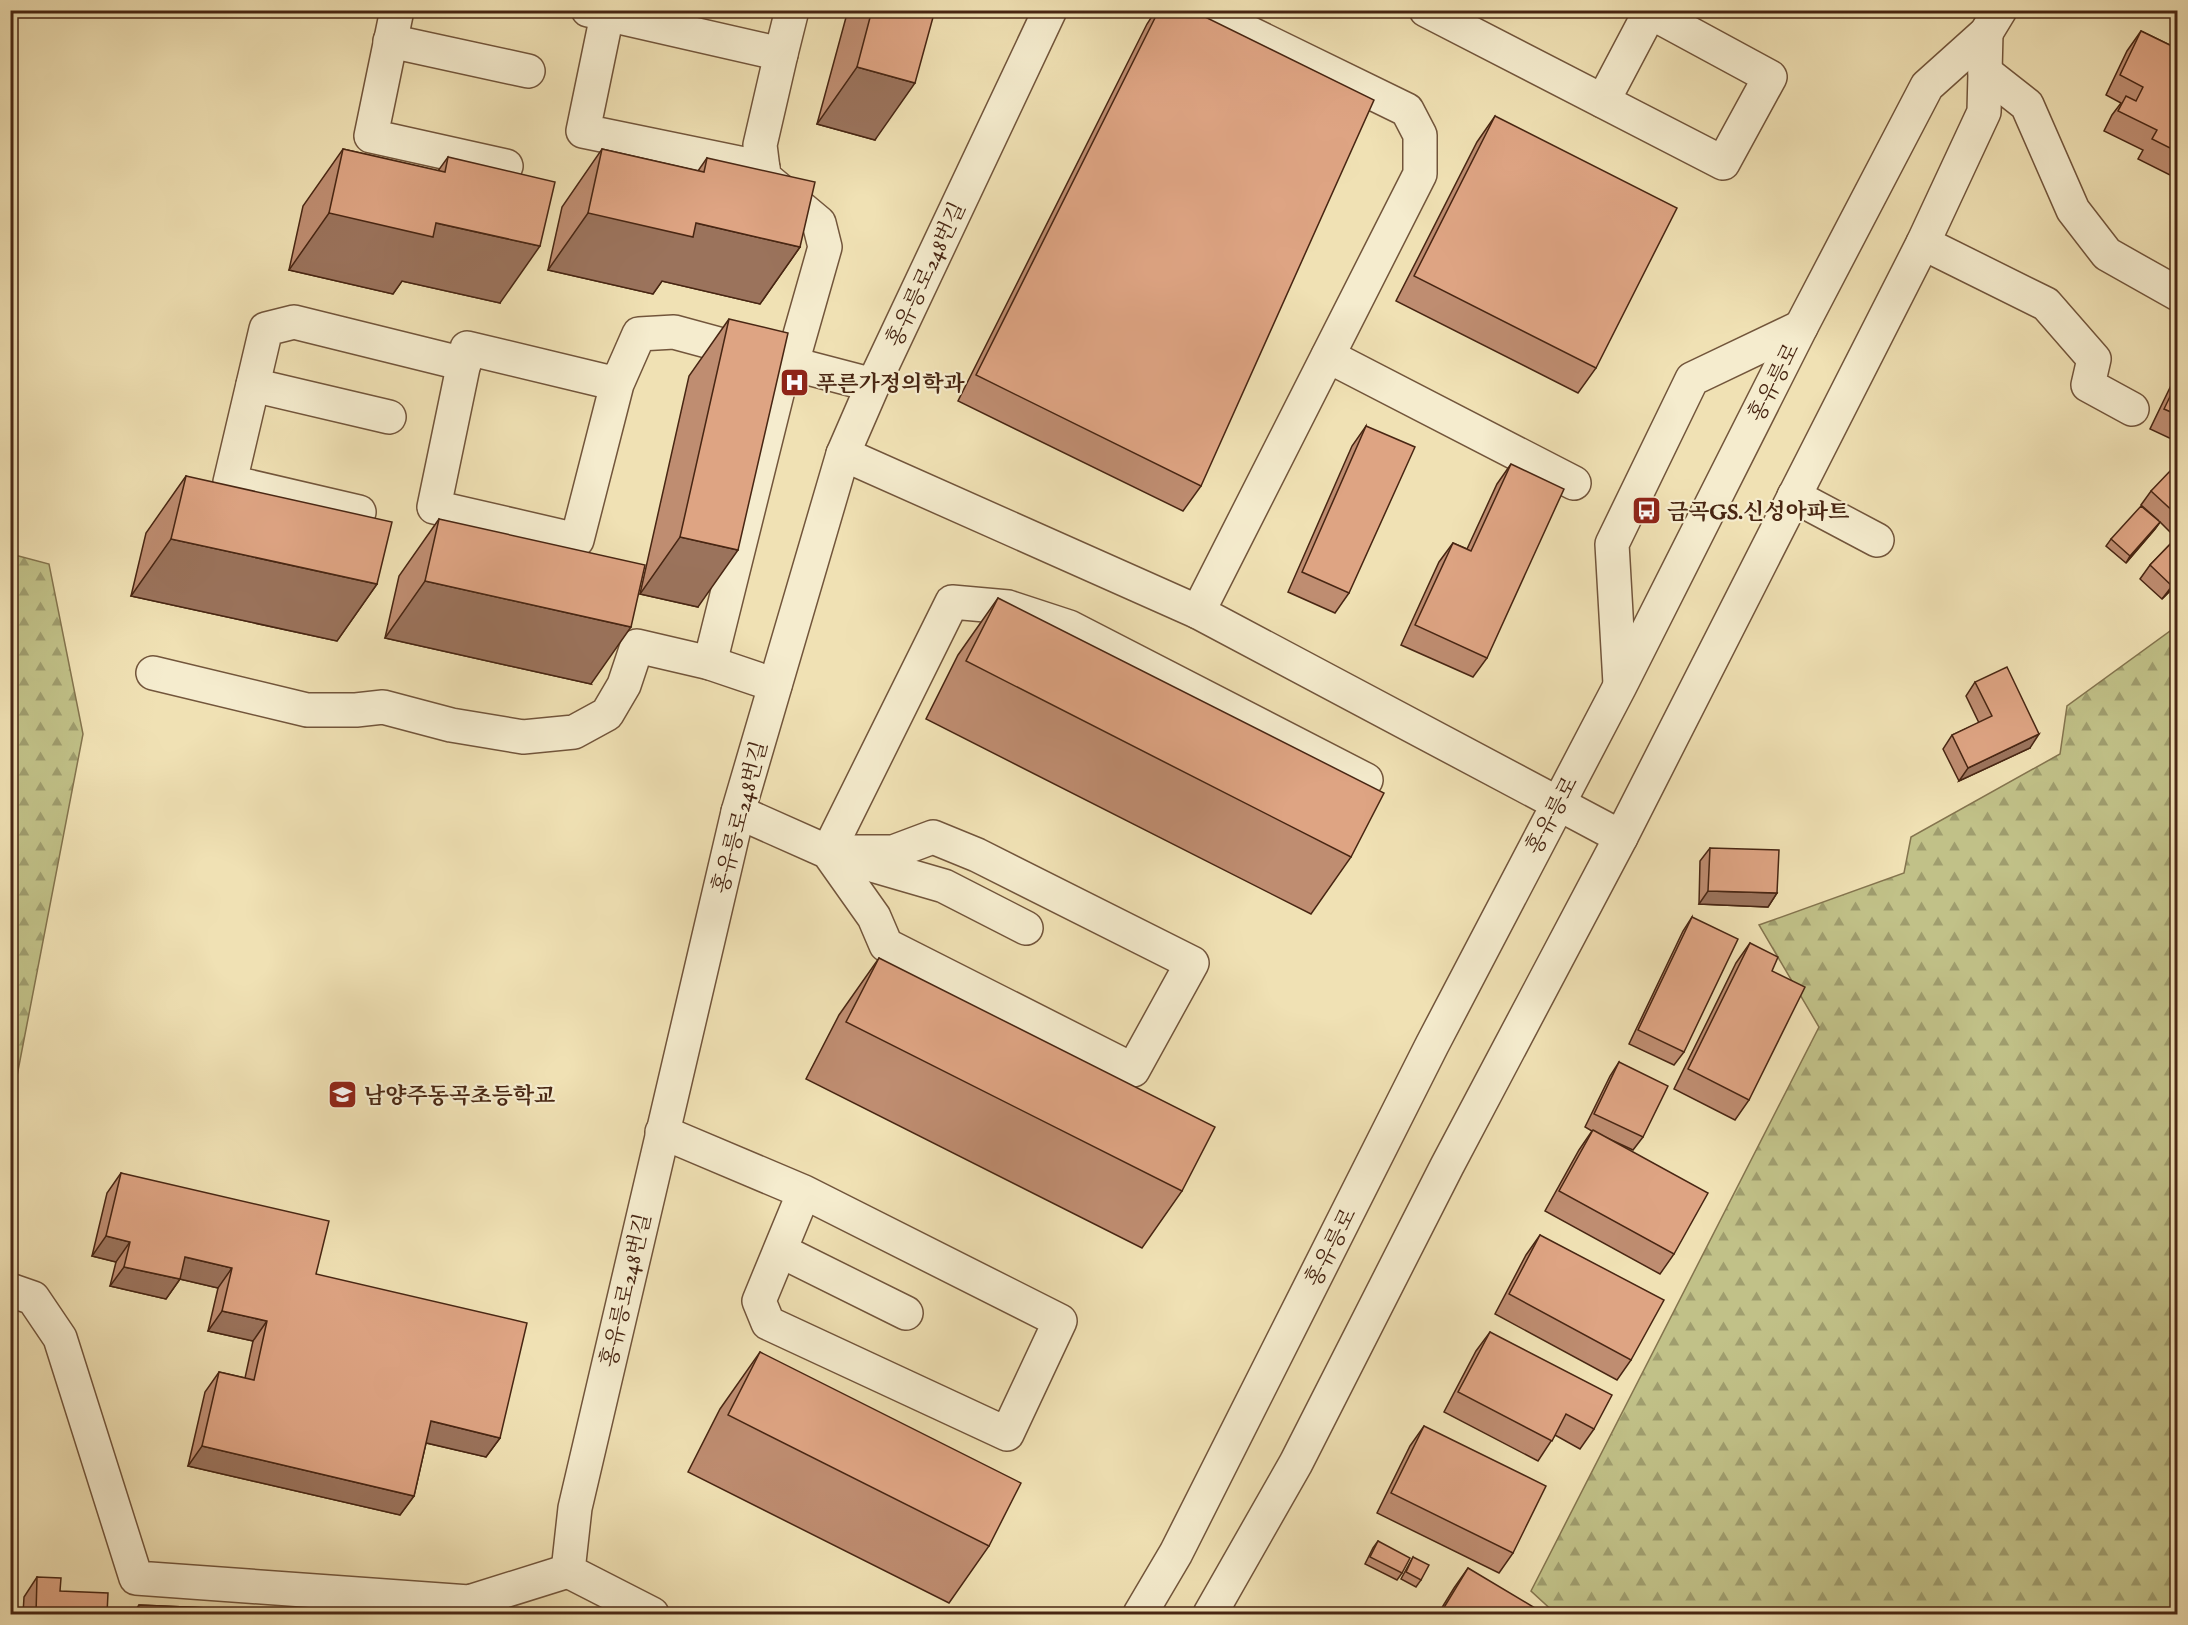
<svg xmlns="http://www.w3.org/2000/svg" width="2188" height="1625" font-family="'IM FELL English','Noto Serif KR',serif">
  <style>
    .forest { fill: url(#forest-firs); stroke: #84744e; stroke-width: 1.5 }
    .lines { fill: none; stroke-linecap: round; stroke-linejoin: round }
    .minor-casing { stroke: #72553b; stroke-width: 36 }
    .minor { stroke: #f5ecce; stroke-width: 33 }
    .wall { fill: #bf8d71; stroke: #482613; stroke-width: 1.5 }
    .shaded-wall { fill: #9b735c; stroke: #482613; stroke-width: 1.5 }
    .building { fill: #dea483; stroke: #482613; stroke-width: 1.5 }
    .labels { text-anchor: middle; stroke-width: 4.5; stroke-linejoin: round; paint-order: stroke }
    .street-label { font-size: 22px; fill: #482613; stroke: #f5ecce }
    .poi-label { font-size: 22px; font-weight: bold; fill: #482613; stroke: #f5ecce; text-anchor: start }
  </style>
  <defs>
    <pattern id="forest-firs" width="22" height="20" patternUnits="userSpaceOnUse" patternTransform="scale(1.5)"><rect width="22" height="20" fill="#c1c188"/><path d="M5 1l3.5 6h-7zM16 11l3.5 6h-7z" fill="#9f9d6e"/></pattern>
  </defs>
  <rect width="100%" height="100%" fill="#f0e1b4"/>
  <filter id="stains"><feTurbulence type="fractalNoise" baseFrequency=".00333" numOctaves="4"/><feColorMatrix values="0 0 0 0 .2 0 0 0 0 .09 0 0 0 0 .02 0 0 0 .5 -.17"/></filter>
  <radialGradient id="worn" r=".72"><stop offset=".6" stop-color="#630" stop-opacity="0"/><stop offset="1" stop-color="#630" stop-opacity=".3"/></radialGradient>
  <g class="forest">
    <path d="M11,554L49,564L83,734L11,1107Z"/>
    <path d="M2177,626V1614H1556L1531,1591L1819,1027L1759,925L1904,873L1911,837L2060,754L2067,706Z"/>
  </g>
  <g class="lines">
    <defs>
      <g id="minor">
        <path d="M397,10L371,136L506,166"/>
        <path d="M588,10L781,54L760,145L764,177L819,223L825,247L792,363"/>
        <path d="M1202,10L1407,110L1420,135V174L1198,612L1621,837"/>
        <path d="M1426,10L1723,163L1770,77L1650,12"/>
        <path d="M607,15L583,131L763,168"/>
        <path d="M390,41L528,71"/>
        <path d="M781,54L792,10"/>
        <path d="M1985,72L2027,105L2073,210L2107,254L2178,294"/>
        <path d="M1603,101L1651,10"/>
        <path d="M1923,243L2046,304L2094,359L2088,385L2132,409"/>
        <path d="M1328,356L1574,483"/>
        <path d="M617,384L467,348L434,507L577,540L617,384L639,334L674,332L785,362"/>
        <path d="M253,385L389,417"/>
        <path d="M843,454L1198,612"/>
        <path d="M1794,496L1877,540"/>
        <path d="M359,512L230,482L266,329L294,322L464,364"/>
        <path d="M710,663L785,362L873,385"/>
        <path d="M153,673L307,710H356L383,707L451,725L523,737L574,732L607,714L624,685L637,646L710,663L775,685"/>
        <path d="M1620,684L1612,544L1692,379L1801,327"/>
        <path d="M738,812L828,852L874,917L886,945L1133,1070L1192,963L977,855L933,837L893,852H828"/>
        <path d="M828,852L952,602L1008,607L1069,627L1366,780"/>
        <path d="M858,861L944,886L1026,928"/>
        <path d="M662,1132L804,1192L759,1301L768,1323L1007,1434L1060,1321L804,1192"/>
        <path d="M781,1251L906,1313"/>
        <path d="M10,1290L33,1298L60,1338L136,1578L469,1602L568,1571"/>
        <path d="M652,1614L568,1571L575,1508L738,812L843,454L873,385L1050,10"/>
        <path d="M1140,1614L1176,1553L1432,1045L1620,686L1801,327L1927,86L1986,33L2000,10"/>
        <path d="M1210,1614L1296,1463L1447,1166L1621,837L1923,243L1984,112L1986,33"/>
      </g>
    </defs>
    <use href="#minor" class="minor-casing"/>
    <use href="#minor" class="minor"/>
  </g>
  <g class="wall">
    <path d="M848,10H935L875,140L817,124Z"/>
    <path d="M1156,10H1191L1201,486L1183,511L958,401L1147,24Z"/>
    <path d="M2141,31L2178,49V179L2138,159L2143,150L2104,131L2112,115L2121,103L2106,95L2127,51Z"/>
    <path d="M1495,116L1596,368L1578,393L1396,301L1477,142Z"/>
    <path d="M343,149L438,171L448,157L500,303L402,281L393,294L289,270L303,206Z"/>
    <path d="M602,149L698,171L707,158L800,247L760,304L662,281L653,294L548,270L562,207Z"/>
    <path d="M729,319L698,607L640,594L689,376Z"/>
    <path d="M2178,371V442L2150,429Z"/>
    <path d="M1366,426L1349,593L1335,613L1288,592L1352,446Z"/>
    <path d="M1511,464L1487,658L1473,677L1401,645L1439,562L1453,543L1467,549L1497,484Z"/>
    <path d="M186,476L377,584L337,641L131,596L146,533Z"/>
    <path d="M2178,476V583L2162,599L2140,579L2150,565L2176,538L2160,522L2155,529L2126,563L2106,546L2111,539L2158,520L2141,505L2151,491Z"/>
    <path d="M439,519L591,684L385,638L399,576Z"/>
    <path d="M998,598L1351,857L1311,914L926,719L958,655Z"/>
    <path d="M1975,682L2030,748L1959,781L1943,749L1952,735L1979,723L1966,696Z"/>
    <path d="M1710,848L1777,893L1768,907L1699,904L1700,861Z"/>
    <path d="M1692,917L1684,1052L1674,1065L1629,1044L1683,931Z"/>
    <path d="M1750,943L1772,971L1749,1100L1735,1120L1674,1089L1736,963Z"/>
    <path d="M879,958L1182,1191L1142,1248L806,1079L839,1015Z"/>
    <path d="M1619,1062L1643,1137L1633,1150L1607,1138L1674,1254L1660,1274L1545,1211L1579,1150L1592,1131L1585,1127L1610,1076Z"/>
    <path d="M121,1173L316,1274L500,1438L486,1457L426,1443L414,1496L400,1515L188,1466L205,1392L219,1372L245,1378L253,1341L208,1331L218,1288L180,1279L166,1299L110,1286L116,1262L92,1256L107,1193Z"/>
    <path d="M1540,1235L1631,1360L1617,1380L1495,1314L1526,1255Z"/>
    <path d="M1490,1332L1594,1429L1580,1449L1555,1435L1538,1461L1444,1412L1476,1351Z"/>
    <path d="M760,1352L989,1546L949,1603L688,1472L720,1409Z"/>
    <path d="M1424,1426L1513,1553L1499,1573L1377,1513L1410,1446Z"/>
    <path d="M1378,1541L1402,1573L1397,1580L1365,1564L1373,1548Z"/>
    <path d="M1413,1557L1421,1580L1416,1587L1401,1579Z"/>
    <path d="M1468,1568L1531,1614H1438L1454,1588Z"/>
    <path d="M37,1577L60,1591L107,1614H23L24,1597Z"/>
    <path d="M139,1605L354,1614H132Z"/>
  </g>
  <g class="shaded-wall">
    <path d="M857,67L915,83L875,140L817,124Z"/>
    <path d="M329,213L436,223L540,246L500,303L402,281L393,294L289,270Z"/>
    <path d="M588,213L696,223L800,247L760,304L662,281L653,294L548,270Z"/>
    <path d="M2160,522L2155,529L2126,563L2130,556Z"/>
    <path d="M680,537L738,550L698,607L640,594Z"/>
    <path d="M171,539L377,584L337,641L131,596Z"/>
    <path d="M2178,579V583L2162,599L2172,586Z"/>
    <path d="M425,581L631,627L591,684L385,638Z"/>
    <path d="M2039,734L2030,748L1959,781L1968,768Z"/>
    <path d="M1708,891L1777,893L1768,907L1699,904Z"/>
    <path d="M106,1236L130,1242L116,1262L92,1256Z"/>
    <path d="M185,1257L232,1268L218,1288L171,1277Z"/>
    <path d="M124,1267L180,1279L166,1299L110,1286Z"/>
    <path d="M222,1311L267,1321L253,1341L208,1331Z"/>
    <path d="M431,1421L500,1438L486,1457L418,1441Z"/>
    <path d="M202,1446L414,1496L400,1515L188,1466Z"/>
  </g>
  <g class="building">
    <path d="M872,10H935L915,83L857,67Z"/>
    <path d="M1159,10H1191L1374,100L1201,486L976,375Z"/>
    <path d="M2141,31L2178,49V152L2152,139L2157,130L2118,111L2126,96L2136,101L2143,87L2120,75Z"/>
    <path d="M1495,116L1677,208L1596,368L1414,276Z"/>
    <path d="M343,149L445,172L448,157L555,182L540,246L436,223L433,237L329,213Z"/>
    <path d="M602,149L704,172L707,158L815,182L800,247L696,223L693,237L588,213Z"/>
    <path d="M729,319L788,333L738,550L680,537Z"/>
    <path d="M2178,380V415L2164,409Z"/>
    <path d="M1366,426L1415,447L1349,593L1302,572Z"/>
    <path d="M1511,464L1564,489L1487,658L1415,625L1453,543L1471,551Z"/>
    <path d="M2171,470L2178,476V516L2151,491Z"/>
    <path d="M186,476L392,522L377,584L171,539Z"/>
    <path d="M2141,506L2160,522L2130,556L2111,539Z"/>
    <path d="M439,519L645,565L631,627L425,581Z"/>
    <path d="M2178,536V579L2172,586L2150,565Z"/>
    <path d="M998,598L1384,793L1351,857L966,661Z"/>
    <path d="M2007,667L2039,734L1968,768L1952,735L1992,716L1975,682Z"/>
    <path d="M1710,848L1779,850L1777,893L1708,891Z"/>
    <path d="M1692,917L1738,939L1684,1052L1638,1030Z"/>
    <path d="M1750,943L1778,957L1772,971L1805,987L1749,1100L1688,1069Z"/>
    <path d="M879,958L1215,1127L1182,1191L846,1022Z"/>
    <path d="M1619,1062L1668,1086L1643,1137L1594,1114Z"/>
    <path d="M1593,1130L1708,1193L1674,1254L1559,1191Z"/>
    <path d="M121,1173L329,1221L316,1274L527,1323L500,1438L431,1421L414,1496L202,1446L219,1372L254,1380L267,1321L222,1311L232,1268L185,1257L180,1279L124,1267L130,1242L106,1236Z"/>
    <path d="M1540,1235L1664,1300L1631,1360L1509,1294Z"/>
    <path d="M1490,1332L1612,1395L1594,1429L1566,1414L1552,1441L1458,1392Z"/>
    <path d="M760,1352L1021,1483L989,1546L728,1415Z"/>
    <path d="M1424,1426L1546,1486L1513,1553L1391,1493Z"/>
    <path d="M1378,1541L1410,1558L1402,1573L1370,1557Z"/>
    <path d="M1413,1557L1429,1565L1421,1580L1406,1572Z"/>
    <path d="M1468,1568L1535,1608L1531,1614H1440Z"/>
    <path d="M37,1577L61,1578L60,1591L108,1593L107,1614H36Z"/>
    <path d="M139,1605L354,1614H138Z"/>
  </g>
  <defs>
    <symbol id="hospital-square" viewBox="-11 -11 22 22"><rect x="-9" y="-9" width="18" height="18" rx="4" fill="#8f2418" stroke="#f5ecce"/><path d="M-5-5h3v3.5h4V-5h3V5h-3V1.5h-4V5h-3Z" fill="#fff"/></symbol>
    <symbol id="bus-square" viewBox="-11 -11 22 22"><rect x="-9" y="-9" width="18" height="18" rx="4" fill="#8f2418" stroke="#f5ecce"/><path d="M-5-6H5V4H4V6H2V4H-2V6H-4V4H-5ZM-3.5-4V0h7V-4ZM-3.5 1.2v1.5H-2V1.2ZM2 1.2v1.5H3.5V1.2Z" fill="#fff"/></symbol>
    <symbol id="school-square" viewBox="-11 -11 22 22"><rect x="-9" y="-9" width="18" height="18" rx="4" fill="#8f2418" stroke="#f5ecce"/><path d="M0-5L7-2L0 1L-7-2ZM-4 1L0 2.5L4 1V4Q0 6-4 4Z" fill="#fff"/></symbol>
  </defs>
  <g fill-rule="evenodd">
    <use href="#hospital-square" x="778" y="366" width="33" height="33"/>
    <use href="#bus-square" x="1630" y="494" width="33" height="33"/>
    <use href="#school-square" x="326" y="1078" width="33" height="33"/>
  </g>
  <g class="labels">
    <g class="street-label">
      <text transform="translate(925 274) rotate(-65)" y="8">홍유릉로248번길</text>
      <text transform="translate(1773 382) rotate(-63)" y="8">홍유릉로</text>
      <text transform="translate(1551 815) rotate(-62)" y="8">홍유릉로</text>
      <text transform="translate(739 817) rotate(-75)" y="8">홍유릉로248번길</text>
      <text transform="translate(1330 1247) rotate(-63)" y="8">홍유릉로</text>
      <text transform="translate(625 1290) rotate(-77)" y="8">홍유릉로248번길</text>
    </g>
    <g class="poi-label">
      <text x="816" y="391">푸른가정의학과</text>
      <text x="1667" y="519">금곡GS.신성아파트</text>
      <text x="364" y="1103">남양주동곡초등학교</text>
    </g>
  </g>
  <rect width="2188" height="1625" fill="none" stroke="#f0e1b4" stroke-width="36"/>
  <rect x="12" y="12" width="2164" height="1601" fill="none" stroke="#482613" stroke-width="3"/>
  <rect x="18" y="18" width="2152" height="1589" fill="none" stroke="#482613" stroke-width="1.5"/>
  <rect width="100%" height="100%" filter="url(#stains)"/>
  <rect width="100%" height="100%" fill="url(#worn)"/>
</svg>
